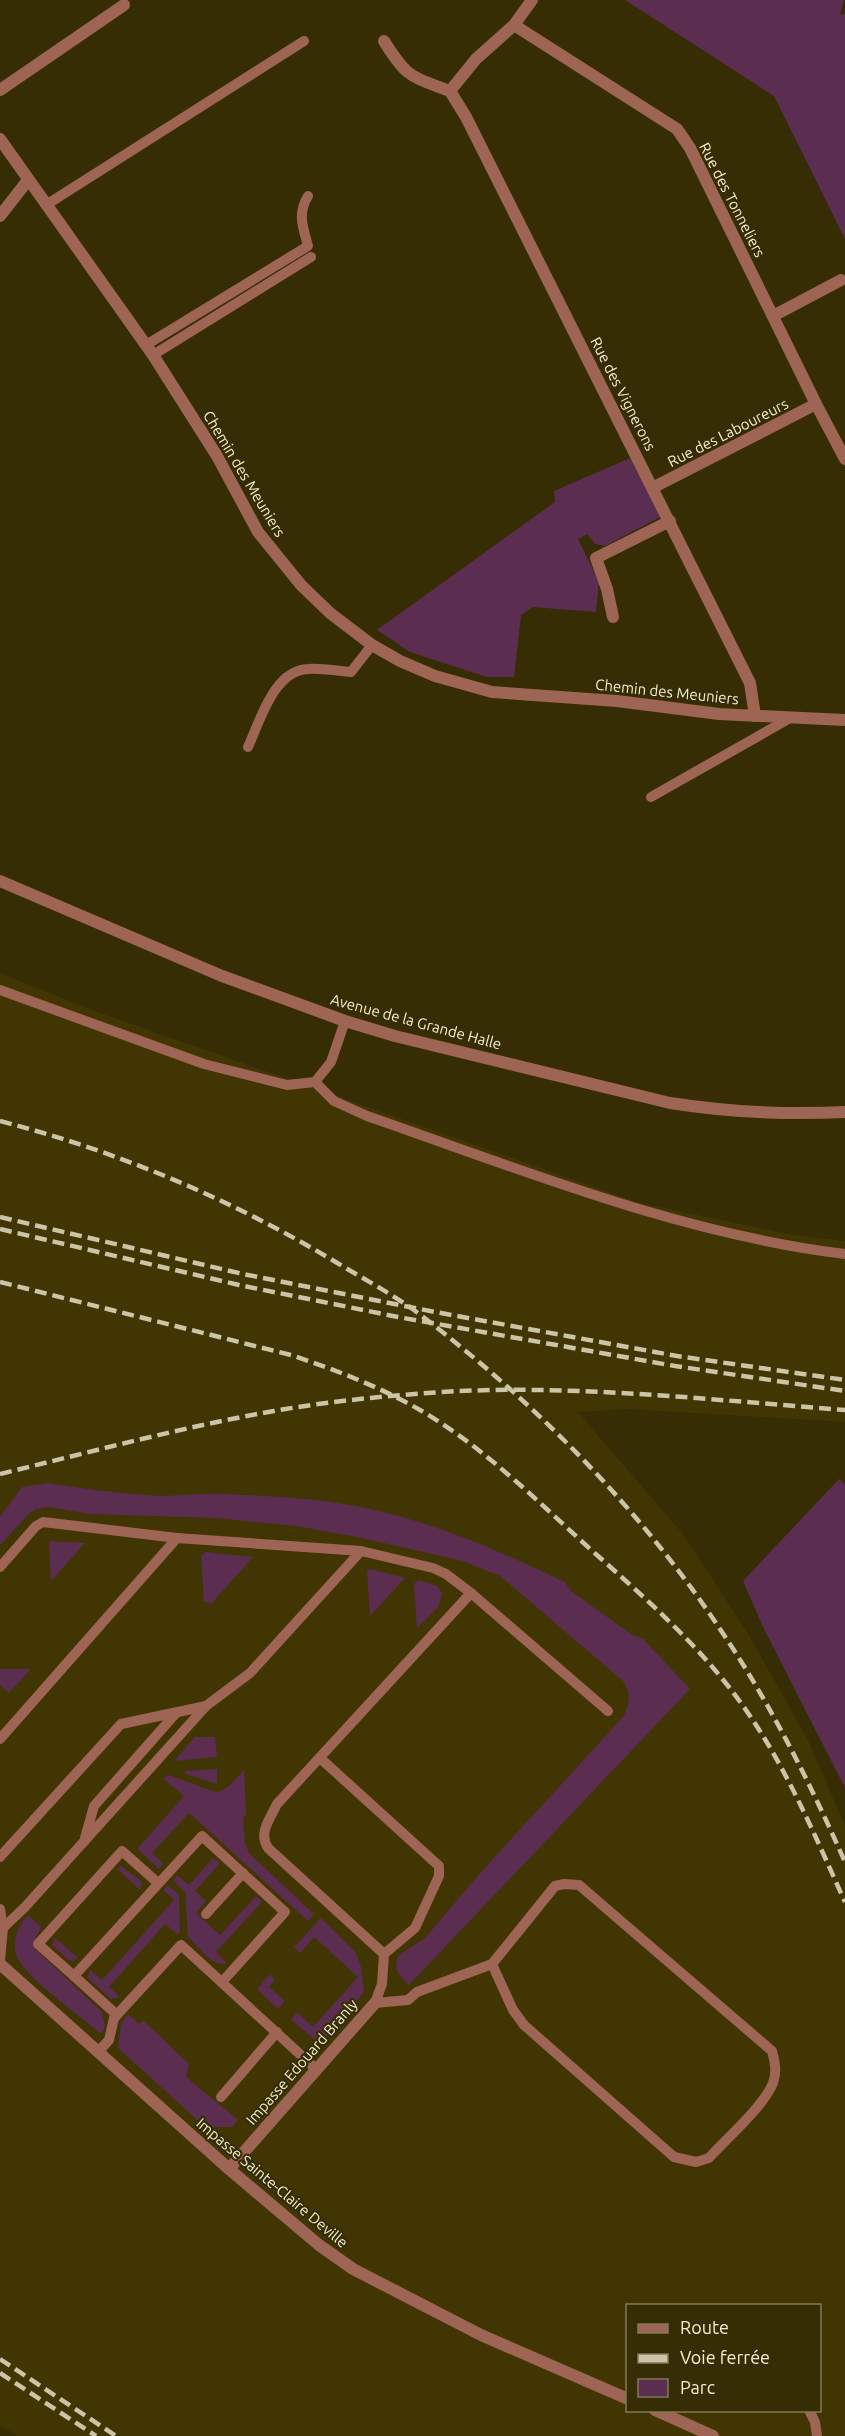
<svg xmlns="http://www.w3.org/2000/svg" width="845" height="2436" font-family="Ubuntu,sans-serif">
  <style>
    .built { fill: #403503; fill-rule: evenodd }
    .green { fill: #5b2d51 }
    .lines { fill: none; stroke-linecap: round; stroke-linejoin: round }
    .service { stroke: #9e6454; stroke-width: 10 }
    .minor { stroke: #9e6454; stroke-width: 12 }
    .tertiary { stroke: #9e6454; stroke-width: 12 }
    .rail { stroke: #cbc4a6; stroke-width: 4.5; stroke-dasharray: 12 6; stroke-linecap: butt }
    .labels { text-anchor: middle; stroke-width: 4.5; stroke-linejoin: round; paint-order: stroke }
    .street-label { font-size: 15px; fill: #f4eed3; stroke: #362d04 }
  </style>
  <rect width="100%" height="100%" fill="#362d04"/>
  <path class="built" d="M0,973L92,1010L640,1203L793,1235L845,1241V1422L629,1409L578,1412L683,1534L747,1632L808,1740L845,1826V2436H17L0,2425ZM628,2306H820V2410H628Z"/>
  <g class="green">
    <path d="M625,0H844L840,14L845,15V239L774,96Z"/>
    <path d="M630,458L662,516L605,546L595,544L587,534L578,539L599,582L596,612L533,607L521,615L514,677H487L410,652L377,630L555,502L554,491Z"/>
    <path d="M839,1479L845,1485V1788L763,1627L743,1581Z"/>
    <path d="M48,1483C85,1489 123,1494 161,1496C182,1496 203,1493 225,1494C272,1496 328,1499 374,1510C441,1525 504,1553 565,1582L571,1591L631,1634L643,1639L690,1689L409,1985C399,1976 392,1969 399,1955L425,1938L482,1871L623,1717C630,1704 631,1695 624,1682L500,1576L463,1561L357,1537L296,1526L216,1518L90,1514L48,1507L36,1509L30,1513L0,1545V1517L22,1487Z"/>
    <path d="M49,1541L85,1543L51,1581Z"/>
    <path d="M205,1552L253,1557L211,1604L204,1601L201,1556Z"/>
    <path d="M370,1569L405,1578L370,1616L367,1571Z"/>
    <path d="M418,1580L437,1586L442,1593L439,1606L417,1628L414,1584Z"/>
    <path d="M0,1669H31L9,1693L0,1685Z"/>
    <path d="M195,1737H215L217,1757L174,1761Z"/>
    <path d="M217,1769V1784L186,1774L184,1771Z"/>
    <path d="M244,1770L246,1815L243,1818L245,1843L249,1853L314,1914L308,1921L189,1813L152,1853L163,1864L159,1869L137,1849L184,1796L163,1779L169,1775L215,1792C228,1791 235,1779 244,1770Z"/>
    <path d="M213,1858L220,1863L195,1891L206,1901L196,1913L220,1935L256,1896L262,1902L216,1952L227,1963C212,1968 198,1946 188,1937L185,1892L173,1880L177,1875L189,1885Z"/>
    <path d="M121,1866L142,1882L140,1890L117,1869Z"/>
    <path d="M168,1885L179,1895L180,1932L177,1934L165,1924L109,1987L120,1997L111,1999L87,1977L90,1970L102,1980L174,1900L163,1890Z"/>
    <path d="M28,1915L41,1927L35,1940L36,1950L102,2012L105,2026L103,2032L100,2033C79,2015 33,1983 20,1962C10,1947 16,1927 28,1915Z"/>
    <path d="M321,1918L356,1953L361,1967L364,1992L320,2044L291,2020L297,2012L313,2027L358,1977L314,1937L300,1953L294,1947Z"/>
    <path d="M55,1938L78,1958L73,1961L67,1959L52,1945Z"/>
    <path d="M270,1974L275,1980L269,1987L285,2001L278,2009L257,1989Z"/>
    <path d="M128,2014L139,2024L143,2021L146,2023L189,2064L186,2077L238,2120L232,2127H205L118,2048L121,2023Z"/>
  </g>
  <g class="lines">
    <g class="service">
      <path d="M46,205L304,41"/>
      <path d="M146,345L308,246C303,227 297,214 308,196"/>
      <path d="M153,355L311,257"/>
      <path d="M248,747C260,721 274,670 308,669C322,668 337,671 351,672L372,645"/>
      <path d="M651,797L792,717"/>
      <path d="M0,990L204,1064L287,1085L315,1082L331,1062L345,1021"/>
      <path d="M315,1082L334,1101L367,1116C523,1170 680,1234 845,1254"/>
      <path d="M361,1551L433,1568L446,1574L471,1593"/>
      <path d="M0,1567L36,1526L43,1522L177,1538"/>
      <path d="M0,1739L177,1538L361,1551L250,1673L206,1706L25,1907L3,1928"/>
      <path d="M320,1758L439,1866V1876L415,1928L384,1954L268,1848C258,1833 270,1819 277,1804L471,1593L608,1711"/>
      <path d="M85,1838L94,1806L177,1712"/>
      <path d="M0,1857L121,1724L206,1706"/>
      <path d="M158,1883L122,1851L38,1944L74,1976L202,1836L285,1912L222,1982"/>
      <path d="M0,1909L3,1928L0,1960"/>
      <path d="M206,1914L243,1873"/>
      <path d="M384,1954L382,1984L375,2003L408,2000L417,1992L492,1964L555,1886L564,1884L579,1885L772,2051C775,2062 777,2072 773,2083C764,2106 727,2138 709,2158L696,2162L674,2157L524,2025L513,2010L492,1964"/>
      <path d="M74,1976L117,2015"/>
      <path d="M98,2052L109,2040L114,2018L181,1945L316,2069"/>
      <path d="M221,2097L277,2032"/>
      <path d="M809,2410L815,2422L817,2436"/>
    </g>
    <g class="minor">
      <path d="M514,25L677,129L690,148L816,404L845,459"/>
      <path d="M384,41C407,78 410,76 450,91"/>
      <path d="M0,90L124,5"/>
      <path d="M450,91L466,117L750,683L755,716"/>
      <path d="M450,91L476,59L514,25L532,0"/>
      <path d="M0,139L153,355L217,456L258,532L301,585L330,613L372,645L400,661L435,676L492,692L617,701L719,714L845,720"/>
      <path d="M0,216L28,180"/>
      <path d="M773,316L841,280"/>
      <path d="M654,487L816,404"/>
      <path d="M613,617L607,589L596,558L670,521"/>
      <path d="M0,1964L229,2169L319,2245L353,2269L481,2335L628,2399"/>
      <path d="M229,2169L375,2003"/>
      <path d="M655,2410L713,2436"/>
    </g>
    <path class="tertiary" d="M0,881L222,976L345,1021L395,1036L670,1103C728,1112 786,1115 845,1112"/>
    <g class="rail">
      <path d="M0,1121C120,1152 233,1200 339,1264C364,1279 390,1293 414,1310C534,1401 641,1509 724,1635C772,1707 810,1783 845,1862"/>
      <path d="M0,1217L243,1274L435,1312L677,1356L845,1380"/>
      <path d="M0,1229L239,1285L398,1317L675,1366L845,1391"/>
      <path d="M0,1282L291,1355C336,1370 380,1387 420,1410C487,1449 541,1505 598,1556C652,1604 707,1653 748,1713C788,1771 816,1838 845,1902"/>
      <path d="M0,1474C91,1452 182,1427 274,1411C330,1401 386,1396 441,1392C575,1384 711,1400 845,1410"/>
      <path d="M0,2359L116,2436"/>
      <path d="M0,2373L96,2436"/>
    </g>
  </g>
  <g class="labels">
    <g class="street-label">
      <text transform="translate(732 200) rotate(63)" y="5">Rue des Tonneliers</text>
      <text transform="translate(623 394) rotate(63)" y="5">Rue des Vignerons</text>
      <text transform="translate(728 433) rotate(-27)" y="5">Rue des Laboureurs</text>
      <text transform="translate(244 474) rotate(59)" y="5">Chemin des Meuniers</text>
      <text transform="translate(667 692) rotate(6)" y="5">Chemin des Meuniers</text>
      <text transform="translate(416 1022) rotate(15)" y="5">Avenue de la Grande Halle</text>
      <text transform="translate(302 2062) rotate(-49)" y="5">Impasse Edouard Branly</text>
      <text transform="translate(272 2183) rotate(40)" y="5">Impasse Sainte-Claire Deville</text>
    </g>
  </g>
  <rect x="626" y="2304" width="195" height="108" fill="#362d04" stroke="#827a57" stroke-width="1.5"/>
  <rect x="638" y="2324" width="30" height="9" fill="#9e6454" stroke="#827a57" stroke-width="1.5"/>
  <text x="680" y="2334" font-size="18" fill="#f4eed3">Route</text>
  <rect x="638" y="2354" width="30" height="9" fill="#cbc4a6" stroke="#827a57" stroke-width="1.5"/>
  <text x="680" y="2364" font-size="18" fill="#f4eed3">Voie ferrée</text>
  <rect x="638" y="2379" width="30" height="18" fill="#5b2d51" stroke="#827a57" stroke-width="1.5"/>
  <text x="680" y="2394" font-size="18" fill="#f4eed3">Parc</text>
</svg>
